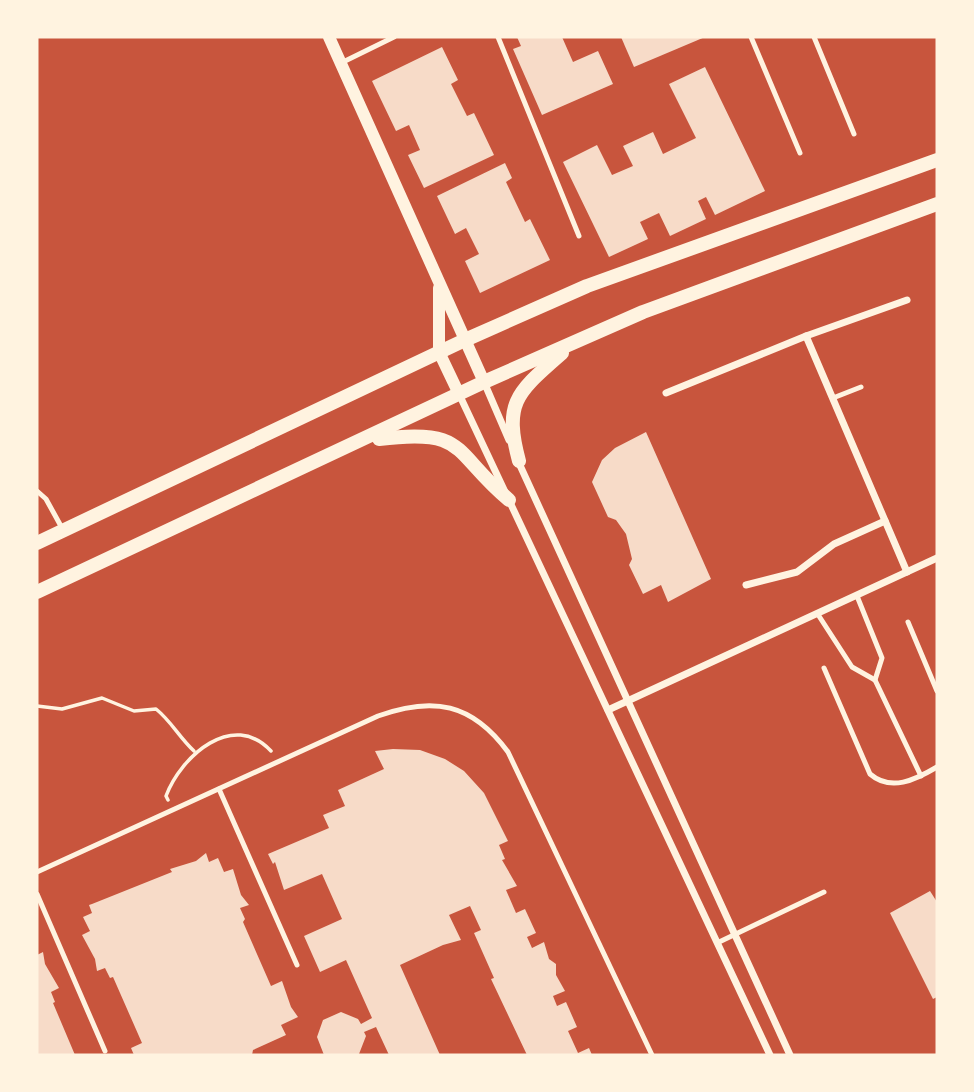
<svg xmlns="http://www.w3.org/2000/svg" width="974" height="1092" font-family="'Roboto Condensed',sans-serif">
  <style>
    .building { fill: #f7dbc8 }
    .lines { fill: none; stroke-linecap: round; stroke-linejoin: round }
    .path { stroke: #fff3e0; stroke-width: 3.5 }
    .service { stroke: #fff3e0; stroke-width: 5 }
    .minor { stroke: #fff3e0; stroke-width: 7 }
    .tertiary { stroke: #fff3e0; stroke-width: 12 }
    .secondary { stroke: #fff3e0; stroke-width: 14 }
  </style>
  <rect width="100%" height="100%" fill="#c8553d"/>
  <g class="building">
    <path d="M517,37H562L573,62L598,51L613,84L542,115L513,49L521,46Z"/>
    <path d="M621,37H705L634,67Z"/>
    <path d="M442,47L458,80L451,84L467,116L474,113L494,155L424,188L408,155L420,150L409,125L396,131L372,81Z"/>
    <path d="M705,67L765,191L715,215L706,197L698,201L706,219L670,236L659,213L640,222L648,239L609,257L563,162L597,145L612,175L633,166L623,146L653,132L663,154L696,138L669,84Z"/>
    <path d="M505,163L512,178L506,182L525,222L530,219L550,260L480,293L465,261L479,254L466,228L455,234L437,196Z"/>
    <path d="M646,432L711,579L668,602L661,585L643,594L629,565L632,559L626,534L616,520L608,517L592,482L602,460L615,448Z"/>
    <path d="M393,749L420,750L445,759L464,771L484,793L508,841L499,845L505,859L502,860L517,886L506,890L516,913L525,909L536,933L527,937L532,948L544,942L549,959L556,964V975L565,991L553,996L557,1006L566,1002L577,1027L568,1031L578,1053L589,1048L592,1055H527L491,979L494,978L474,933L481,930L470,906L449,915L461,940L443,945L400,965L440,1055H389L376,1027L364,1032L366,1036L359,1054L324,1055L317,1037L323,1020L341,1012L358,1019L361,1024L372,1018L346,960L320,972L304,936L342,919L322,874L284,890L275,862L273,864L268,854L329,828L323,815L345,806L338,790L384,769L375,751Z"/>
    <path d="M206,853L209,862L218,858L224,872L233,869L241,895L249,905L240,908L245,919L243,922L271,986L282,981L291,1007L298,1017L281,1025L286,1035L253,1050L252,1055H134L131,1048L142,1043L113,977L110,978L105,968L97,971L95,959L82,935L90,931L83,917L92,913L89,905L92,904L172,872L170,869L196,861Z"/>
    <path d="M930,891L937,902V997L933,999L890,913Z"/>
    <path d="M43,952L45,964L59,988L51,992L55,1002L53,1003L75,1055H37V955Z"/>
  </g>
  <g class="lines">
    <g class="path">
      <path d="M37,706L62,709L102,698L134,711L156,709C171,721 179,737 194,751"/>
      <path d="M168,800L166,796C181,756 233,710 271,751"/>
    </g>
    <g class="service">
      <path d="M498,37L579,236"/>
      <path d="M751,37L800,153"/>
      <path d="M814,37L854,134"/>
      <path d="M341,63L394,37"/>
      <path d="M833,398L861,387"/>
      <path d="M37,491L46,499L62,528"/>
      <path d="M857,596L882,658L875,680"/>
      <path d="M817,613L852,667L875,680L921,776"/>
      <path d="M908,622L937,691"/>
      <path d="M824,668L870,774C891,792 915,780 937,767"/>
      <path d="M219,789L297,965"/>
      <path d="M37,872L378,716C433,696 472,703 508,752L652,1055"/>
      <path d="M37,894L105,1051"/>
      <path d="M717,943L824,892"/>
    </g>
    <g class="minor">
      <path d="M806,336L907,572"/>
      <path d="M484,382L509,440"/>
      <path d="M666,393L806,336L907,300"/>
      <path d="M459,394L770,1055"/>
      <path d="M518,461L790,1055"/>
      <path d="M746,585L797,572L834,544L885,521"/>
      <path d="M608,710L937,558"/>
    </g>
    <g class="tertiary">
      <path d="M329,37L484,382"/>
      <path d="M439,288V352L459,394"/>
    </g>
    <g class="secondary">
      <path d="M379,439C468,428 451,451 509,500"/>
      <path d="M519,461C503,401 518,392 562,353"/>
      <path d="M37,543L465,340L587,286L937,160"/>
      <path d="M37,592L484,382L643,312L937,204"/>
    </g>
  </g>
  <rect width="974" height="1092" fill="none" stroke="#fff3e0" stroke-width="77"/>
</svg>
